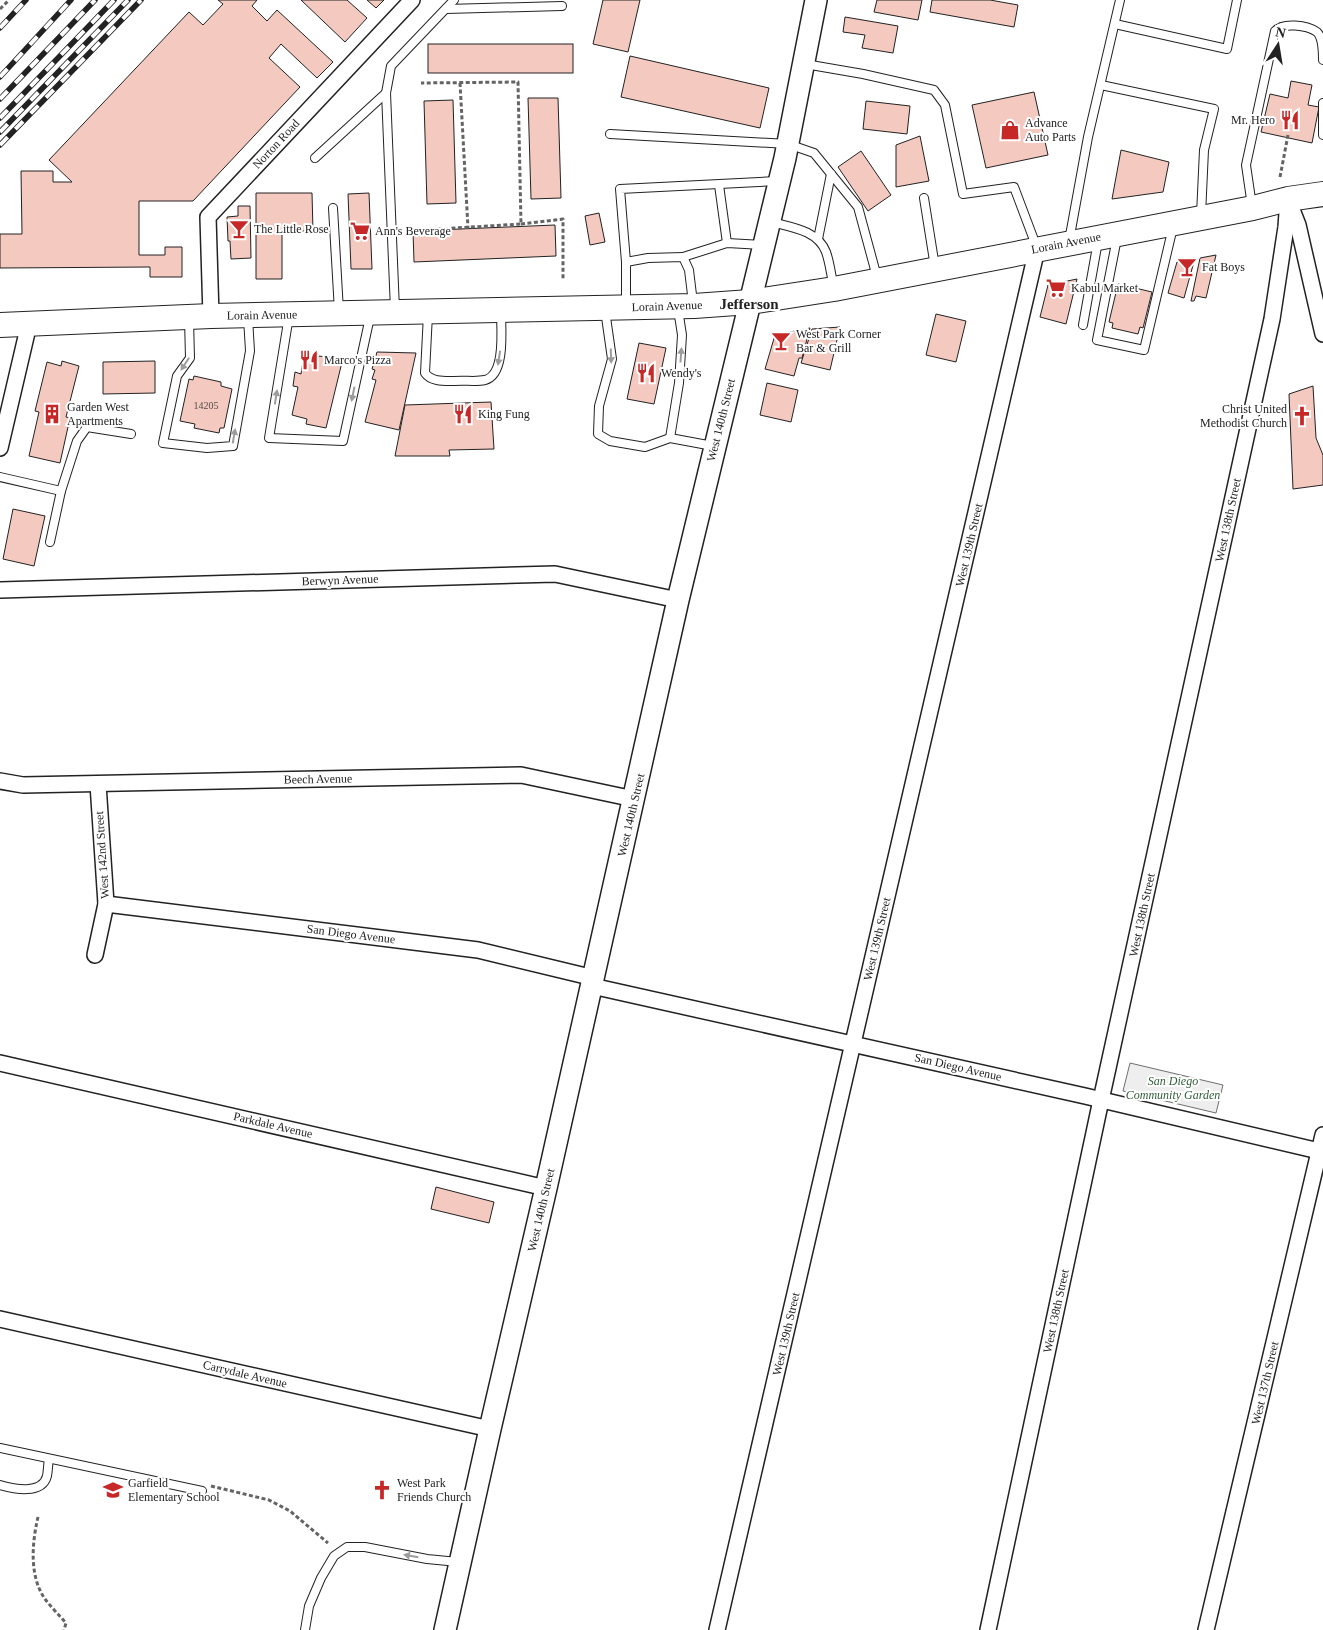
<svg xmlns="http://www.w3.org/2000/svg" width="1323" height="1630" font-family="Georgia,serif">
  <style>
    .green { fill: #eee; stroke: #6f6f6f }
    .building { fill: #f3c9c0; stroke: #222 }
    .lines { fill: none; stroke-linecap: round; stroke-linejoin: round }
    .lane-casing { stroke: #222; stroke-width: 10 }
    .street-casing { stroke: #222; stroke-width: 18 }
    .secondary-casing { stroke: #222; stroke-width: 24 }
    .primary-casing { stroke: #222; stroke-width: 26 }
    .path { stroke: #646464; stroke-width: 3; stroke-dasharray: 4 2.5; stroke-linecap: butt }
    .lane { stroke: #fff; stroke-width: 8 }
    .street { stroke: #fff; stroke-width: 15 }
    .secondary { stroke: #fff; stroke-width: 21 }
    .primary { stroke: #fff; stroke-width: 24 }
    .rail-casing { stroke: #222; stroke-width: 5.5 }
    .rail { stroke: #fff; stroke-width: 4; stroke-dasharray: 11; stroke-linecap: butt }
    .oneway { fill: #9c9c9c }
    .labels { text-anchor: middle; stroke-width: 4; stroke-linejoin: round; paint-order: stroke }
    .number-label { font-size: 10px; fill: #564c4a }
    .poi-label { font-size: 12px; fill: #222; stroke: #fff; text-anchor: start }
    .street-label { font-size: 12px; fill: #222; stroke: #fff }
    .park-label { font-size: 12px; font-style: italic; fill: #2f5e38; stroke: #fff }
    .quarter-label { font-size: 15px; font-weight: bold; fill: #222; stroke: #fff }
  </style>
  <rect width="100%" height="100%" fill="#fff"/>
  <path class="green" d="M1130,1063L1223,1085L1216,1113L1123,1091Z"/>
  <g class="building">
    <path d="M218,0H257L252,6L267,21L277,10L333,62L317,78L281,44L269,58L300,87L193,201H139V255H165V247H182V277H150V267L0,268V234H22L21,171H53V182H72L49,160L189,12L203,25L223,4Z"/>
    <path d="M301,0H347L367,18L345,42Z"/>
    <path d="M367,0H384L376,8Z"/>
    <path d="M603,0H640L628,52L593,44Z"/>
    <path d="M877,0H922L918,20L874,12Z"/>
    <path d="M932,0H990L1018,5L1014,27L930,12Z"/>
    <path d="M845,17L898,26L893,53L862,48L865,35L843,32Z"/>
    <rect x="428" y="44" width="145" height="29"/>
    <path d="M630,56L769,88L760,128L621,97Z"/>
    <path d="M1291,81L1312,85L1308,105L1319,107L1312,143L1261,132L1270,94L1288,98Z"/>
    <path d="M1034,92L1048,155L986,168L972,105Z"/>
    <path d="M528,98H558L561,198L531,199Z"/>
    <path d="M453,100L456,203L427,204L424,101Z"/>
    <path d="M866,101L910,106L907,134L863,129Z"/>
    <path d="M920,136L929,181L896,187V145Z"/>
    <path d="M1121,150L1169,162L1163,192L1112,199Z"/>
    <path d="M861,151L891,195L868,211L838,167Z"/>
    <path d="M256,193H312L313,231H282V279H256Z"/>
    <path d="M369,193L372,269H351L348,194Z"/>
    <path d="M238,206H250L251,258L231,259L230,241H228L227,217L238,216Z"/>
    <path d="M599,213L605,242L590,245L585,216Z"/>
    <path d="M555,225L556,256L414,262L413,231Z"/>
    <path d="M1216,255L1206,298L1196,296L1194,301H1191L1200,258Z"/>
    <path d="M1195,258L1184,298L1168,293L1177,262Z"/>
    <path d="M1077,279L1066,324L1040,317L1048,285Z"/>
    <path d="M1118,284L1152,292L1143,328L1140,327L1138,334L1112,328L1113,323L1109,322Z"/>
    <path d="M936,314L966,321L956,362L926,355Z"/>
    <path d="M840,327L830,370L801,363L812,329Z"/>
    <path d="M810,328L802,358H799L794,376L765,369L775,335Z"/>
    <path d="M639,343L666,348L654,404L627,399Z"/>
    <path d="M377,352L416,353L399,430L365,422L376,380L372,379L375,370L372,369Z"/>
    <path d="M304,355L343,358L326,428L306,424L307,419L292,415L298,387L293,386L295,372L301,374Z"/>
    <path d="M62,361L79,366L66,417L70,418L60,463L29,456L39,412L35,411L47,362L61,366Z"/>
    <path d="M155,361V393L103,394V362Z"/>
    <path d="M194,376L221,382V386L232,389L224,428H220L219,433L194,428L195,424L180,421L189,379L193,380Z"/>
    <path d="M767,383L798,390L791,422L760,415Z"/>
    <path d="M1313,386L1316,438L1323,455V485L1293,489L1289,394Z"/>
    <path d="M491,402L494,449L449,450L450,456H395L405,405Z"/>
    <path d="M13,509L45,516L34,566L3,559Z"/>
    <path d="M436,1187L494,1202L489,1223L431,1209Z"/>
  </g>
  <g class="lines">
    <defs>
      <g id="lane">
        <path d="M446,9L562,6"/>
        <path d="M1115,24L1227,49L1237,0"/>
        <path d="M805,64L863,74L934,90L945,105L963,194L1014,187L1037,248"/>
        <path d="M1101,85L1214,109L1204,150L1201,215"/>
        <path d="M1323,103V135"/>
        <path d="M610,134L788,144L814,153L858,207L877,277"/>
        <path d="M315,158L386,93"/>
        <path d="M719,185L727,243"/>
        <path d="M924,198L935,267"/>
        <path d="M1252,206L1246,165L1275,31C1283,22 1307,25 1317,32C1323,38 1323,52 1323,60"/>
        <path d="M333,208L339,311"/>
        <path d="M772,222C790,227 818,230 826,252C830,263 831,276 834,287"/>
        <path d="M1117,238L1097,340L1144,350L1173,227"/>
        <path d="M818,239L831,174"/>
        <path d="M1069,241L1088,137L1120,0"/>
        <path d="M683,257L727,243L763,245"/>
        <path d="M626,262L620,189L777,181"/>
        <path d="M626,306V262L648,258L683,257L689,270L693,303"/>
        <path d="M395,310L386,93L391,66L454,0"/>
        <path d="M605,310L612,359L599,406L598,434L610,441L645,447L670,438L713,446"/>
        <path d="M428,314L425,373C431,382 445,381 454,381C464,380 476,382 485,380C506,375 501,328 501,312"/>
        <path d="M289,316L269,438L343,441L370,317"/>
        <path d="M189,319L190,358L177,376L163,443L207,448L233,446L250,351L248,318"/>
        <path d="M1083,325L1098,241"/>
        <path d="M670,438L679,383L682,335L678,309"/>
        <path d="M0,477L61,491L77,441L87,427L131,434"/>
        <path d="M50,542L61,491"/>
        <path d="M0,1448L202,1491"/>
        <path d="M0,1485C14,1489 42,1495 47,1476C48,1471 48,1464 49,1459"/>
        <path d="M305,1630L309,1606L321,1578L334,1556L347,1547H365L427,1559L458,1562"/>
      </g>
      <g id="street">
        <path d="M1289,202L1298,225L1323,334"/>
        <path d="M211,316L208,217L412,0"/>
        <path d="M0,448L29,324"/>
        <path d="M0,590L555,574L678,600"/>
        <path d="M0,781L23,785L521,775L634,799"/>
        <path d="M106,904L478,950L594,978"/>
        <path d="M95,955L106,904L98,784"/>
        <path d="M592,986L1085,1096L1323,1152"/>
        <path d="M0,1063L546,1188"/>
        <path d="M0,1319L490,1429"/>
        <path d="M717,1630L1037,249"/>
        <path d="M988,1630L1101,1100L1272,319L1286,227L1288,199"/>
        <path d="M1206,1630L1323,1135"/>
      </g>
      <path id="secondary" d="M445,1630L490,1429L546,1188L678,600L785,158L816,0"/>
      <path id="primary" d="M0,325L211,316L694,306L750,302L834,289L1253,208L1288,199L1323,194"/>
    </defs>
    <use href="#lane" class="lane-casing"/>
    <use href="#street" class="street-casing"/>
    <use href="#secondary" class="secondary-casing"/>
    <use href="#primary" class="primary-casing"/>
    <g class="path">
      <path d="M0,9L9,0"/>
      <path d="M460,83L468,228"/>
      <path d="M1280,177L1288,135"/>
      <path d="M521,224L563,219V279"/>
      <path d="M406,231L521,224L518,82L421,83"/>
      <path d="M211,1486L269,1500L290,1511L328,1543"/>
      <path d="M38,1517C32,1543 29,1576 45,1599C51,1607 59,1615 66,1623L64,1630"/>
    </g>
    <use href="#lane" class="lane"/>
    <use href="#street" class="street"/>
    <use href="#secondary" class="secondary"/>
    <use href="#primary" class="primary"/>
    <defs>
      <g id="rail">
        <path d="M0,28L26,0"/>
        <path d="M0,77L71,0"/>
        <path d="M0,99L95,0"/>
        <path d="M0,118L114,0"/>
        <path d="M0,132L128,0"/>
        <path d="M0,145L141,0"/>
      </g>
    </defs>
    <use href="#rail" class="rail-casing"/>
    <use href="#rail" class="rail"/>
  </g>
  <defs><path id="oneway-solid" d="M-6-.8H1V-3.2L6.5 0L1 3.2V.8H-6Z" transform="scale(1.25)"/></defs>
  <g class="oneway">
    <use href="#oneway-solid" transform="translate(681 355) rotate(-86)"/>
    <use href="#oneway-solid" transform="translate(611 356) rotate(88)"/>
    <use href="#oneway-solid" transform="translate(499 358) rotate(99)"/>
    <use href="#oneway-solid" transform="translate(185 364) rotate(123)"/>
    <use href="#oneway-solid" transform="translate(353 394) rotate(102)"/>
    <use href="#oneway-solid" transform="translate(276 397) rotate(-81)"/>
    <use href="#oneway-solid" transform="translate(234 436) rotate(-80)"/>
    <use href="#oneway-solid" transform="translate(411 1556) rotate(-170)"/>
  </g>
  <defs>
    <symbol id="restaurant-bare" viewBox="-9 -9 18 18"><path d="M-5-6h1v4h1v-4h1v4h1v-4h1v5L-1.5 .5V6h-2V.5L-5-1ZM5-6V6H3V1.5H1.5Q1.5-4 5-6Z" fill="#c62828" stroke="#fff" stroke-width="2.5" paint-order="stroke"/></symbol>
    <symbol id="shop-bare" viewBox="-9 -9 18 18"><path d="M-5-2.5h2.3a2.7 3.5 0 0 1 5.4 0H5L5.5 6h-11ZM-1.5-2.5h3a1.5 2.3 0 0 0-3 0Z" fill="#c62828" stroke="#fff" stroke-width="2.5" paint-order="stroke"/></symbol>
    <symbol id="bar-bare" viewBox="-9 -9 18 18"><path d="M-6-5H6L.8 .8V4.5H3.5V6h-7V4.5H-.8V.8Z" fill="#c62828" stroke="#fff" stroke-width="2.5" paint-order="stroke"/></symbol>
    <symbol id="supermarket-bare" viewBox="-9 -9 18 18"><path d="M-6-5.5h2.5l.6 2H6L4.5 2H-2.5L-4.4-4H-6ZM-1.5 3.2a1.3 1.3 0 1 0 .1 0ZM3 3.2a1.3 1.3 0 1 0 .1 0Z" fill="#c62828" stroke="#fff" stroke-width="2.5" paint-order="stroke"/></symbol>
    <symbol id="building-bare" viewBox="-9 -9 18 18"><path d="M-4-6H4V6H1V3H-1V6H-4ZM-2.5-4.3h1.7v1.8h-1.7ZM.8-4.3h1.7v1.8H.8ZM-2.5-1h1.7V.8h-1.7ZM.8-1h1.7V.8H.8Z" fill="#c62828" stroke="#fff" stroke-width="2.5" paint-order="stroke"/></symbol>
    <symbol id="church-bare" viewBox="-9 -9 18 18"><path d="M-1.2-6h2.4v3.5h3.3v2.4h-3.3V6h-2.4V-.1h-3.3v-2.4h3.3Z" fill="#c62828" stroke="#fff" stroke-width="2.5" paint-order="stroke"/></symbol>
    <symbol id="school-bare" viewBox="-9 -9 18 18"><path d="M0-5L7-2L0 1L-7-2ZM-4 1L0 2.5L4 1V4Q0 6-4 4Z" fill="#c62828" stroke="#fff" stroke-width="2.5" paint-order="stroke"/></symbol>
  </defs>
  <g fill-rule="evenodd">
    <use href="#restaurant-bare" x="1276" y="106" width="28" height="28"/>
    <use href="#shop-bare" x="996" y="116" width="28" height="28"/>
    <use href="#bar-bare" x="225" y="215" width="28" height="28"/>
    <use href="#supermarket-bare" x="346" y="217" width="28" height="28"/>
    <use href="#bar-bare" x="1173" y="253" width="28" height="28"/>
    <use href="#supermarket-bare" x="1042" y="274" width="28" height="28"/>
    <use href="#bar-bare" x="767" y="327" width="28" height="28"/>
    <use href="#restaurant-bare" x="295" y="346" width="28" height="28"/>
    <use href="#restaurant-bare" x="632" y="359" width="28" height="28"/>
    <use href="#building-bare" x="38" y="400" width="28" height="28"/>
    <use href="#restaurant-bare" x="449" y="400" width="28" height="28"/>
    <use href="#church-bare" x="1288" y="402" width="28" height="28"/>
    <use href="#school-bare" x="99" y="1476" width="28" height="28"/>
    <use href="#church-bare" x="368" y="1476" width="28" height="28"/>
  </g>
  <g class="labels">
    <g class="number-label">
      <text x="206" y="409">14205</text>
    </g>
    <g class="poi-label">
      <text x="1275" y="124" text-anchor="end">Mr. Hero</text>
      <text x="1025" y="127">Advance<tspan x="1025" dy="14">Auto Parts</tspan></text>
      <text x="254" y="233">The Little Rose</text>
      <text x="375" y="235">Ann's Beverage</text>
      <text x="1202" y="271">Fat Boys</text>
      <text x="1071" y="292">Kabul Market</text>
      <text x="796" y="338">West Park Corner<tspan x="796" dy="14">Bar &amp; Grill</tspan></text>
      <text x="324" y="364">Marco's Pizza</text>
      <text x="661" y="377">Wendy's</text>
      <text x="67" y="411">Garden West<tspan x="67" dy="14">Apartments</tspan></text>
      <text x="1287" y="413" text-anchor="end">Christ United<tspan x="1287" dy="14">Methodist Church</tspan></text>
      <text x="478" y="418">King Fung</text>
      <text x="128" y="1487">Garfield<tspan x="128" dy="14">Elementary School</tspan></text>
      <text x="397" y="1487">West Park<tspan x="397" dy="14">Friends Church</tspan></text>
    </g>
    <g class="street-label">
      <text transform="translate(276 144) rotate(-47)" y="4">Norton Road</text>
      <text transform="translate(1066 243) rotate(-11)" y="4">Lorain Avenue</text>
      <text transform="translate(667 306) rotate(-2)" y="4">Lorain Avenue</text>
      <text transform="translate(262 315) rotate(-1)" y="4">Lorain Avenue</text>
      <text transform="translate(721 420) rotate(-76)" y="4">West 140th Street</text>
      <text transform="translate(1228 520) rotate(-78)" y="4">West 138th Street</text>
      <text transform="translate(969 545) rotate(-77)" y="4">West 139th Street</text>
      <text transform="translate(340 580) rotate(-2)" y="4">Berwyn Avenue</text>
      <text transform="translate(318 779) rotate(-1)" y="4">Beech Avenue</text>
      <text transform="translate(631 815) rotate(-77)" y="4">West 140th Street</text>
      <text transform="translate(102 855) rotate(-94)" y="4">West 142nd Street</text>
      <text transform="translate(1142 915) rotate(-78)" y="4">West 138th Street</text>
      <text transform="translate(351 934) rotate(7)" y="4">San Diego Avenue</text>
      <text transform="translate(877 939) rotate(-77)" y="4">West 139th Street</text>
      <text transform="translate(958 1067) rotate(13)" y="4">San Diego Avenue</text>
      <text transform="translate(273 1125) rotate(13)" y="4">Parkdale Avenue</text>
      <text transform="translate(541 1210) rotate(-77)" y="4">West 140th Street</text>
      <text transform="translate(1056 1311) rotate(-78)" y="4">West 138th Street</text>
      <text transform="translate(786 1334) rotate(-77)" y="4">West 139th Street</text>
      <text transform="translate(245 1374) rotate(13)" y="4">Carrydale Avenue</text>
      <text transform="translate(1265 1383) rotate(-77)" y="4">West 137th Street</text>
    </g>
    <g class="park-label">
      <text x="1173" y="1085">San Diego<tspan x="1173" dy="14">Community Garden</tspan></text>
    </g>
    <g class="quarter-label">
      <text x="749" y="309">Jefferson</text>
    </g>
  </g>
  <g transform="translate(1278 45) rotate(12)" stroke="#ffffff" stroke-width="4" paint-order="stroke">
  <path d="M0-4L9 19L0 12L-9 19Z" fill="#222222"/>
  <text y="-8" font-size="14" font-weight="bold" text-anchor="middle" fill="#222222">N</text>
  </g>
</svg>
